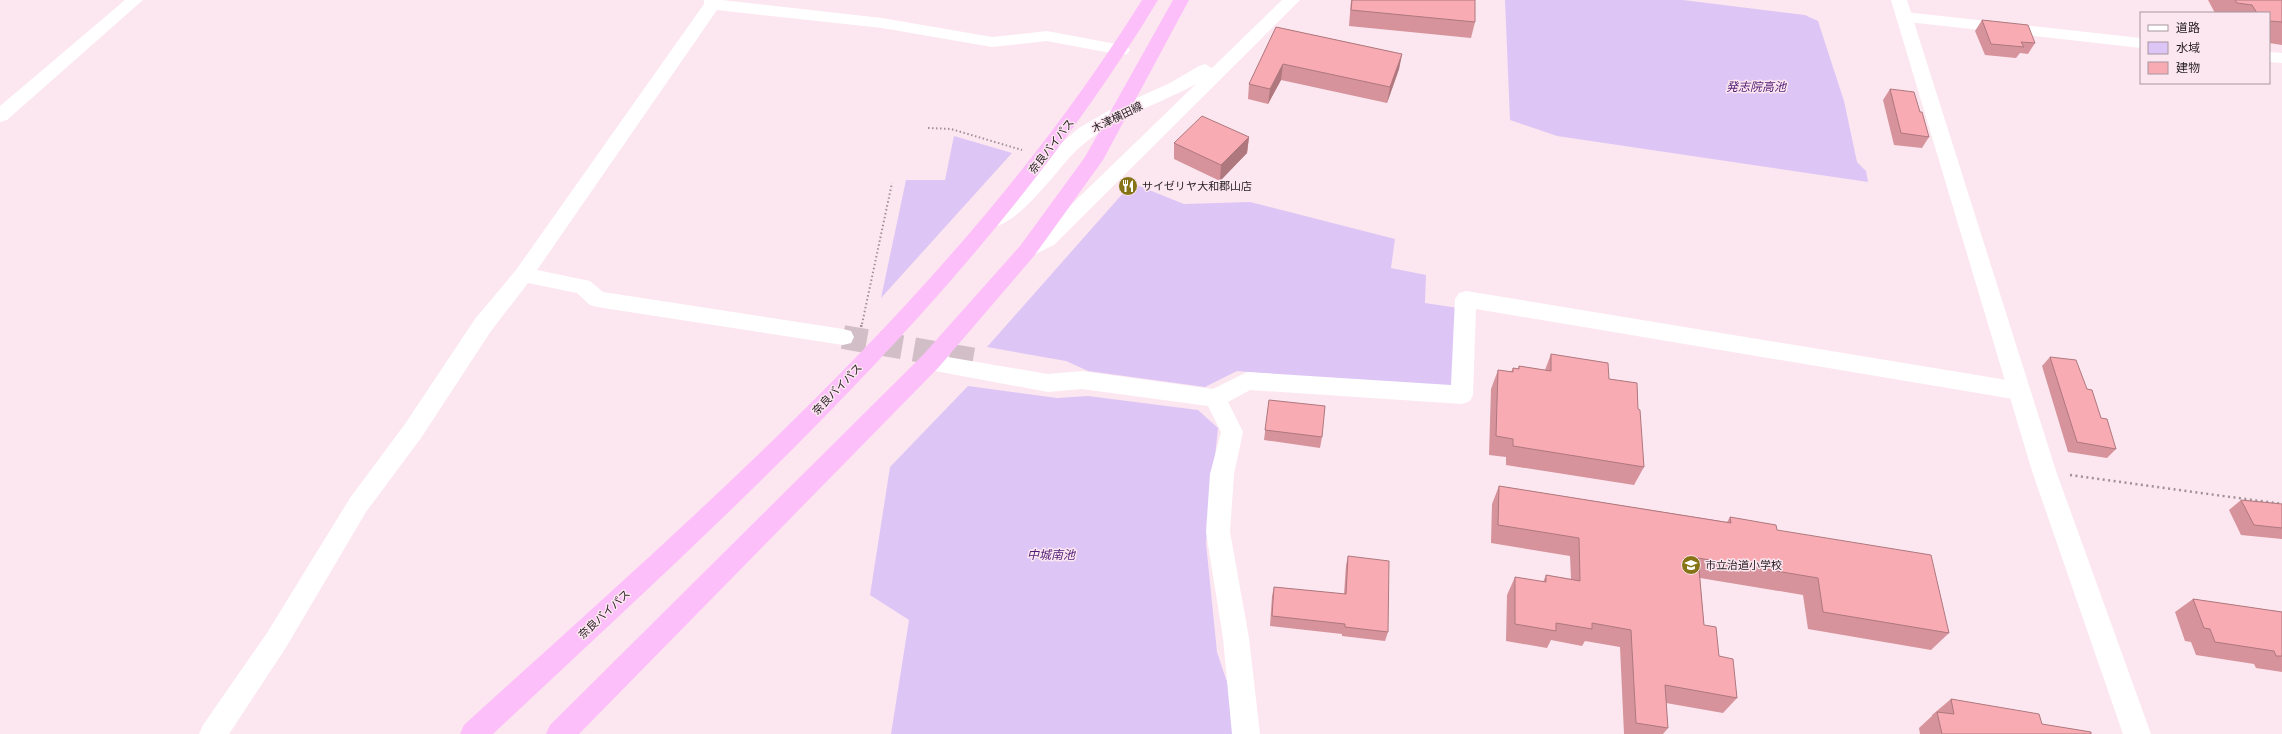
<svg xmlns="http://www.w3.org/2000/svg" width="2282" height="734" font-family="Roboto,'Noto Sans JP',sans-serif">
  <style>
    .water { fill: #ddc6f6 }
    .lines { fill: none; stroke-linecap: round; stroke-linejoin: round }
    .minor-tunnel { stroke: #d1bec6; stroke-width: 24; stroke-dasharray: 24 12; stroke-linecap: butt }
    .path-far1 { stroke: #9f9096; stroke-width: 2; stroke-dasharray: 1.5 2.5; stroke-linecap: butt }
    .path { stroke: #9f9096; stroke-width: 2.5; stroke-dasharray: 2 3.5; stroke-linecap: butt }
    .minor { fill: #fff; fill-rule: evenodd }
    .tertiary { fill: #fff; fill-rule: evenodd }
    .secondary { fill: #fff; fill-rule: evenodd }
    .trunk { fill: #fcbffa; fill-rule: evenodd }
    .wall { fill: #d6939b }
    .shaded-wall { fill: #ae787e }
    .building { fill: #f9abb4; stroke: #ae787e }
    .labels { text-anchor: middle; stroke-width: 3; stroke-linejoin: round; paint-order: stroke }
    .street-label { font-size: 11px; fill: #241c20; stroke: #fce7f0 }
    .poi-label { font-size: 11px; fill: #241c20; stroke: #fce7f0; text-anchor: start }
    .water-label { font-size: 12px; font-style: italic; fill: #4f1b75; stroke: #fce7f0 }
  </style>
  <rect width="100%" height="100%" fill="#fce7f0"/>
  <g class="water">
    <path d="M1505,0H1683L1805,15L1818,21L1844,101L1857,162L1866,171L1868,182L1557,136L1510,120Z"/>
    <path d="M954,136L1012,153L881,298L906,180H945Z"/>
    <path d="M1132,183L1184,204L1250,202L1395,239L1391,268L1426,275L1425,303L1458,308L1454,385L1449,389L1237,371L1205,387L1088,371L1066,361L987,347Z"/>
    <path d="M968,386L1057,398L1088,396L1198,410L1218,428L1206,543L1217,652L1233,700L1232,734H891L909,620L870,595L890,467Z"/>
  </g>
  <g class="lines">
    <path class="minor-tunnel" d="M843,337L975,360"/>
    <g class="path-far1">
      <path d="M928,128L951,129L1022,150"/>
      <path d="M862,324L892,183"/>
    </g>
    <g class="path">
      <path d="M861,327L862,323"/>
      <path d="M2070,475L2282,504"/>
    </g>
    <g class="minor">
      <path d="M125,0H143L7,120L0,122V106Z"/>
      <path d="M704,0H722L882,18L992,37L1047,31L1121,45L1127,46L1130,50L1127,54L1121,55L1047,41L992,47L882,28L717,10L537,270L590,281L603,292L843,329L851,331L854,337L851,343L843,345L597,307L590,305L577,293L528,283L491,331L421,438L366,512L285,649L229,734H199L203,725L267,633L350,498L405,424L475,319L516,270L704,4Z"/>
      <path d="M1905,12L2141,38V48L1899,21L1896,17L1899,13Z"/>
      <path d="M2269,52L2282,53V63L2269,62Z"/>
      <path d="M1466,291L2019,382L2027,385L2030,391L2027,397L2019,400L1476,309L1473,395L1470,401L1462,404L1250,390L1228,402L1243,432L1234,474L1230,532L1249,638L1260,734H1232L1223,638L1206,532L1210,474L1221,432L1208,406L1082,389L1048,392L930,370L922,368L919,362L922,356L930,354L1048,374L1082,371L1213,389L1247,372L1451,385L1455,299L1459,293Z"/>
    </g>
    <path class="tertiary" d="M1891,0H1907L2056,471L2151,734H2123L2032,471Z"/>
    <path class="secondary" d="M1282,0H1300L1054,245L1027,258L1020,256L1017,251L1020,246L1040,235L1196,84C1154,107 1104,120 1070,157C1054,174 1012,233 987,226L984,221L987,216L1020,189L1057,147L1079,128L1108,111L1170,83L1199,66L1205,64L1212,68Z"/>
    <g class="trunk">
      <path d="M1142,0H1158C986,285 734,508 493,734H460L464,725C708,503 966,283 1142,0Z"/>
      <path d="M1173,0H1189L1103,160L1034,256L938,368L579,734H546L550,725L922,356L1020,246L1085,157Z"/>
    </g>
  </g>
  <g class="wall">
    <path d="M1351,0H1475V22L1471,38L1349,26Z"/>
    <path d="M2208,0H2282V45L2269,43V13H2215Z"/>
    <path d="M1982,20L2035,43L2028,54L2020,53L2016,58L1985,55L1975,31Z"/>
    <path d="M1276,27L1402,54L1399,69L1387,103L1281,80L1268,104L1248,99L1249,84Z"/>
    <path d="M1890,89L1920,112L1929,137L1922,148L1894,145L1883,100Z"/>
    <path d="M1249,137L1247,153L1220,181L1174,159V143Z"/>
    <path d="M1551,354L1609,379L1638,409L1644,467L1634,485L1506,465V457L1489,455L1491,389L1498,370L1511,372L1513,368L1518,369L1519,366L1545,370Z"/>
    <path d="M2050,357L2087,389L2116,449L2107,458L2068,452L2042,366Z"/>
    <path d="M1269,400L1322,437L1320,448L1264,440Z"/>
    <path d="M1499,486L1727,522L1730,517L1777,530L1949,633L1931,650L1808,629L1803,595L1700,578L1704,625L1719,656L1737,698L1723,713L1666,703L1668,728L1663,734H1624L1620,647L1585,641L1582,646L1551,640L1547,648L1506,641L1507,595L1515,577L1543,582L1546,575L1571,579L1570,556L1491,543L1492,504Z"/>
    <path d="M2241,500L2282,504V539L2241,535L2229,510Z"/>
    <path d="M1348,556L1388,632L1385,641L1342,636V634L1270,626L1272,596L1274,587L1344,594L1346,565Z"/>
    <path d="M2193,599L2282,612V672L2256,668L2254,664L2196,655L2191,642L2185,641L2175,612Z"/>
    <path d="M1951,699L2042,724L2091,734H1920L1919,728L1932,716V715Z"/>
  </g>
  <g class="shaded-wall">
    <path d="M1402,54L1399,69L1387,103L1390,87Z"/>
    <path d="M1283,64L1281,80L1268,104L1270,89Z"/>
    <path d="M1249,137L1247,153L1220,181L1221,165Z"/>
  </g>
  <g class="building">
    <path d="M1352,0H1475V22L1351,10Z"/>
    <path d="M2235,0H2282V22L2269,21V13H2257L2252,5L2237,3Z"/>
    <path d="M1982,20L2028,25L2035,43L2021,42L2024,47L1991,44Z"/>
    <path d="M1276,27L1402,54L1390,87L1283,64L1270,89L1249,84Z"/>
    <path d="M1890,89L1914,92L1920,112H1922L1929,137L1901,133Z"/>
    <path d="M1202,116L1249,137L1221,165L1174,143Z"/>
    <path d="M1551,354L1608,363L1609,379L1637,383L1638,409L1640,410L1644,467L1513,446V439L1496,436L1498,370L1513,372V368L1519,369V366L1551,371Z"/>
    <path d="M2050,357L2076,360L2087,389L2092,390L2101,418L2107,419L2116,449L2077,442Z"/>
    <path d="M1269,400L1325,406L1322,437L1265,430Z"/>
    <path d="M1499,486L1731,523L1730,517L1776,525L1777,530L1931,555L1949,633L1823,612L1818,578L1698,558L1704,625L1716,627L1719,656L1733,659L1737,698L1665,685L1668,728L1636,723L1631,630L1592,623V629L1556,623V631L1515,624V577L1546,582V575L1580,581L1579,538L1498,525Z"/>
    <path d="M2241,500L2282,504V528L2254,525Z"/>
    <path d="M1348,556L1389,561L1388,632L1345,627V624L1272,616L1274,587L1346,594Z"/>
    <path d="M2193,599L2282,612V656H2276L2274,651L2215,642L2210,629L2204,628Z"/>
    <path d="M1951,699L2039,714L2042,724L2091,732V734H1942L1937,712L1954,714Z"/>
  </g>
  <defs>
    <symbol id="restaurant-disc" viewBox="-11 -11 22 22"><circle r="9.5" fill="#867315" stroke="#fce7f0"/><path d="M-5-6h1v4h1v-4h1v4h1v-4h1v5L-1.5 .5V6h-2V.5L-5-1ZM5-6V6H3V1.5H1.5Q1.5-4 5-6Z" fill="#fff"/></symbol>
    <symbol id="school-disc" viewBox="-11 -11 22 22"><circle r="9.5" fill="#867315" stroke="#fce7f0"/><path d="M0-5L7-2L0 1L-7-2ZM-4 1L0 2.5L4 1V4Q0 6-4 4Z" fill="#fff"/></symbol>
  </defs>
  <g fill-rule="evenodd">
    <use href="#restaurant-disc" x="1117" y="175" width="22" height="22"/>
    <use href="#school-disc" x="1680" y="554" width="22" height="22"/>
  </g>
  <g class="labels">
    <g class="street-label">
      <text transform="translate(1117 117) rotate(-26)" y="4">木津横田線</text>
      <text transform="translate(1051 146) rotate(-52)" y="4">奈良バイパス</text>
      <text transform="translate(837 389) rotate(-46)" y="4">奈良バイパス</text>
      <text transform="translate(604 614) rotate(-43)" y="4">奈良バイパス</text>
    </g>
    <g class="poi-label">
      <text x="1142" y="190">サイゼリヤ大和郡山店</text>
      <text x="1705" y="569">市立治道小学校</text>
    </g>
    <g class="water-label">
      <text x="1756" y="91">発志院高池</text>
      <text x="1051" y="559">中城南池</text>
    </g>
  </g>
  <rect x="2140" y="12" width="130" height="72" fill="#fce7f0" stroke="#a6969d"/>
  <rect x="2148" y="25" width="20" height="6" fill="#ffffff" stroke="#a6969d"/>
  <text x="2176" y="32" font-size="12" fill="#241c20">道路</text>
  <rect x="2148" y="42" width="20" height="12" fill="#ddc6f6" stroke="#a6969d"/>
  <text x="2176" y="52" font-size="12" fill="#241c20">水域</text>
  <rect x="2148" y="62" width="20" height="12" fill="#f9abb4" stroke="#a6969d"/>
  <text x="2176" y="72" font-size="12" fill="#241c20">建物</text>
</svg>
